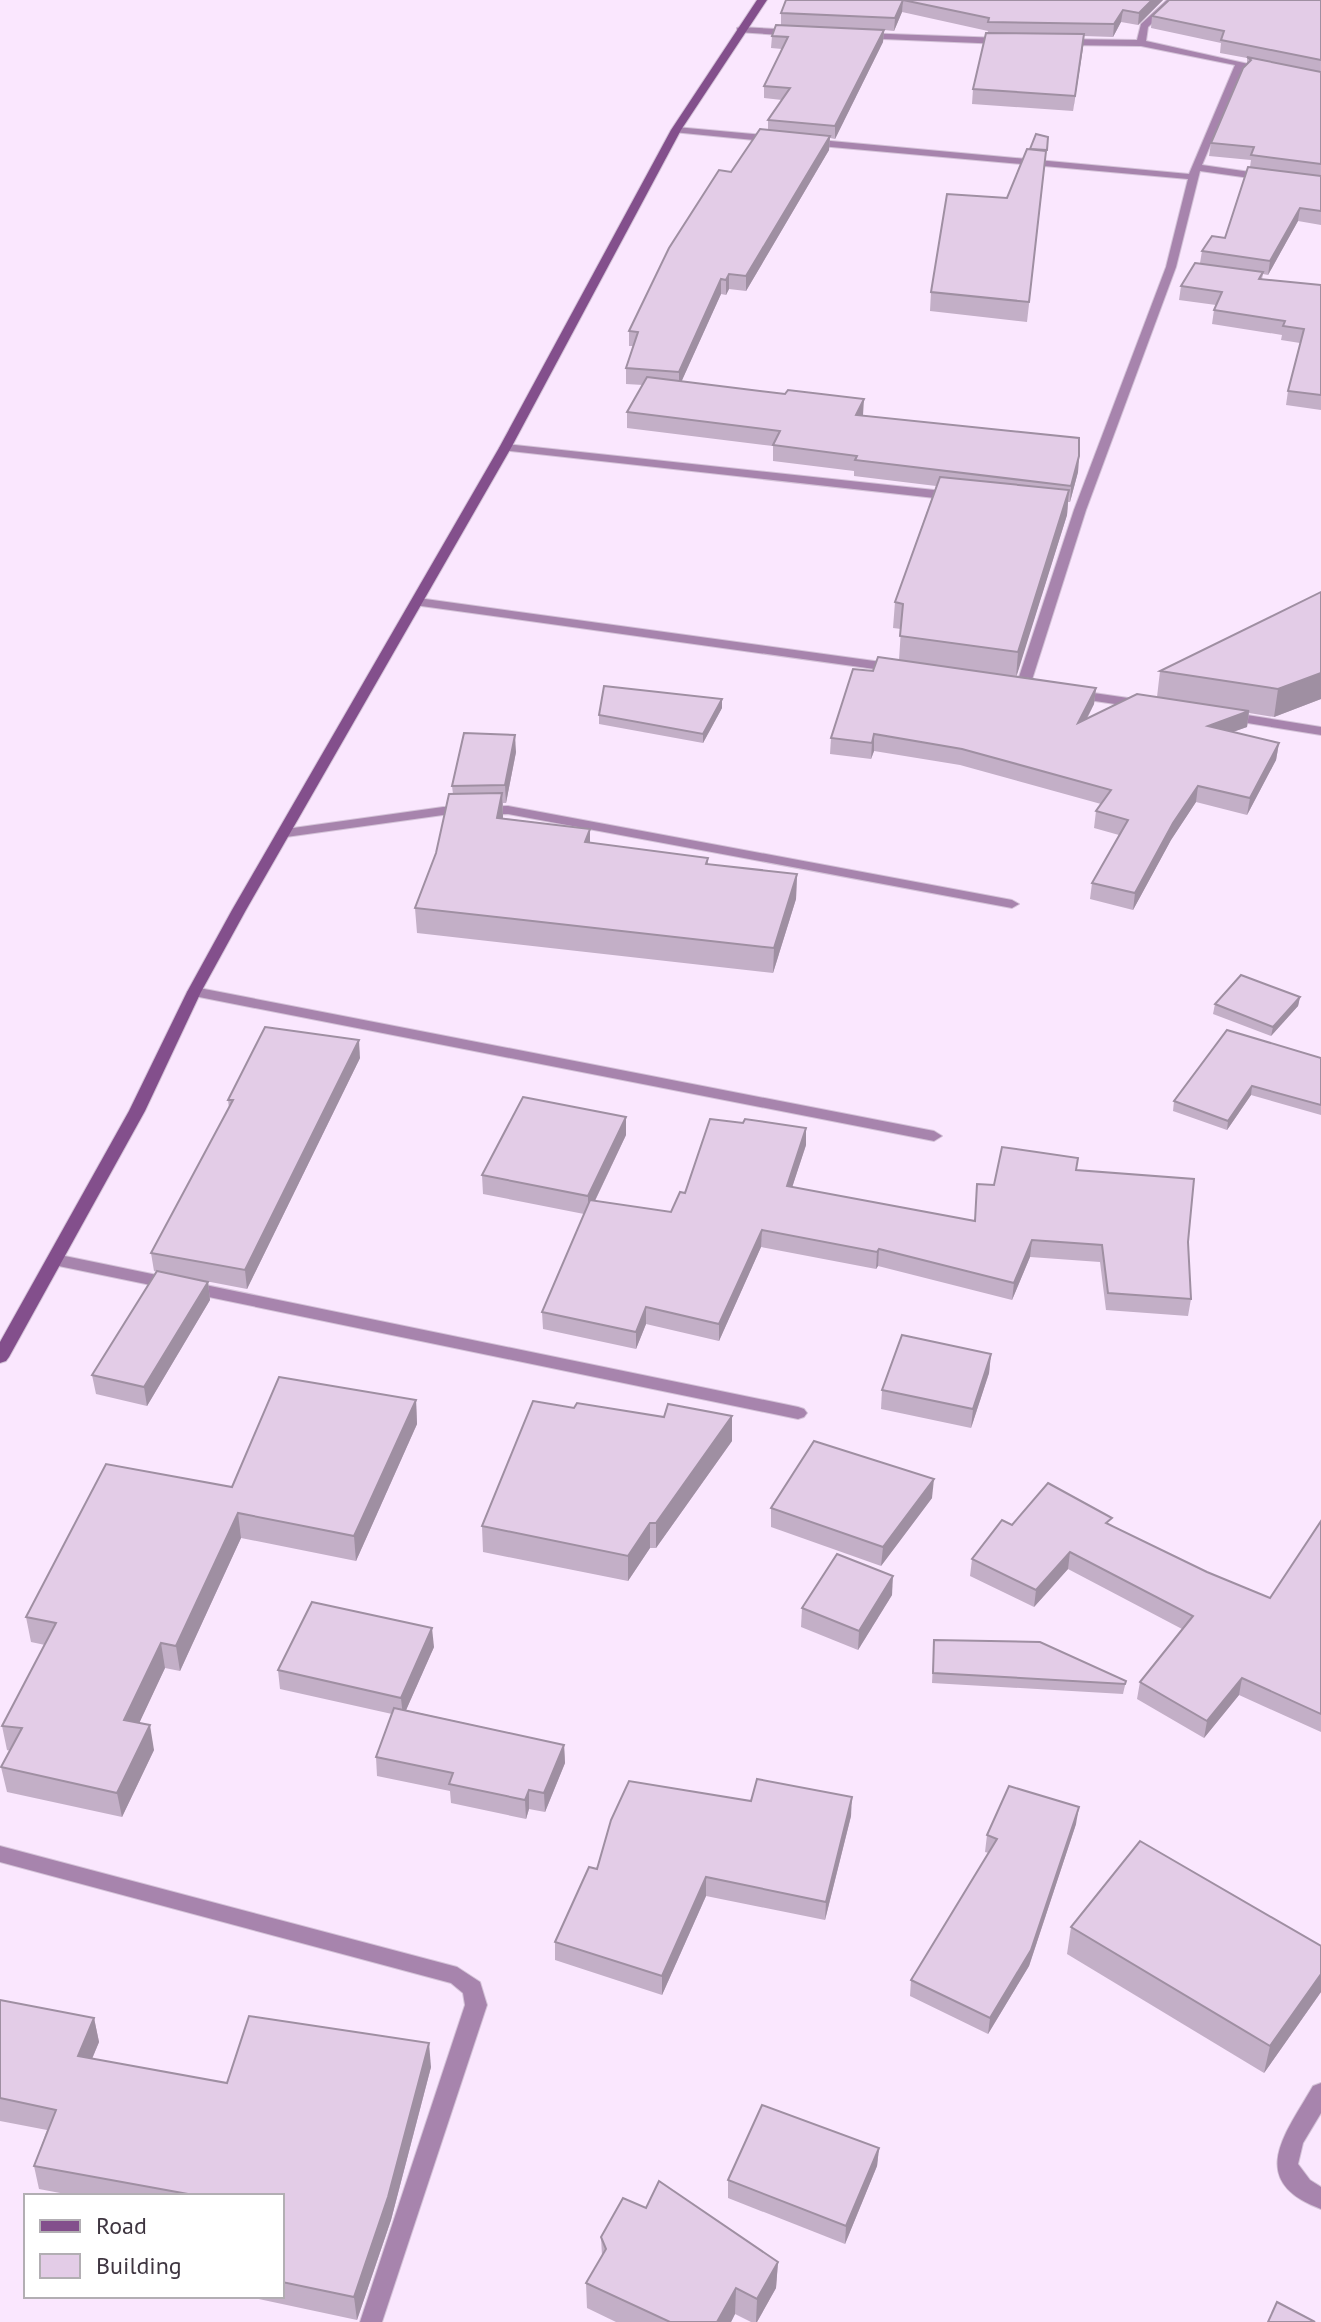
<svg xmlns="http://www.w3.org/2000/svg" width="1321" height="2322" font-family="'PT Sans',sans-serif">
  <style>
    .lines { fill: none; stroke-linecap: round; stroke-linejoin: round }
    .street-casing { stroke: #d4c3d8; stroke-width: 2 }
    .secondary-casing { stroke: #d4c3d8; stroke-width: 2 }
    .street { fill: #a784ad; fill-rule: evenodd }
    .secondary { fill: #834f8c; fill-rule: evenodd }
    .wall { fill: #c3afc7 }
    .shaded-wall { fill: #9f8fa2 }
    .building { fill: #e3cce7; stroke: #9f8fa2; stroke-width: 2 }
  </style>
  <rect width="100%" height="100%" fill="#fae7fe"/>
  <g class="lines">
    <defs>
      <g id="street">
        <path d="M1167,0H1177L1148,27L1146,41L1253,65L1243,67L1202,165L1264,174L1269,177L1264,180L1200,171L1176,267L1086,510L1030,686L1023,690L1016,686L1074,510L1166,267L1188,179L809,145L804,142L809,139L1189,174L1235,65L1141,46L1062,45L1057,42L1062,39L1137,40L1141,24Z"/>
        <path d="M740,27L795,30L800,33L795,36L737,32V28Z"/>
        <path d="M862,33L1002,38L1007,41L1002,44L859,38L857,36Z"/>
        <path d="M676,127L774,136L779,139L774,142L673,132V128Z"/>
        <path d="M505,444L953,492L959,496L953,500L501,450L499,448Z"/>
        <path d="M418,598L896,664L903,668L896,672L414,605L412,602Z"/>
        <path d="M1073,690L1142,700L1149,704L1142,708L1068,697L1066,694Z"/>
        <path d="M1228,712L1321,727V735L1223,719L1221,716Z"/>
        <path d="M508,806L1012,900L1019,904L1012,908L508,814L443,815L286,837L279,833L286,829L443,807Z"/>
        <path d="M194,987L934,1131L942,1136L934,1141L189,995L187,992Z"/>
        <path d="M55,1254L798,1407L804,1409L807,1413L804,1417L798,1419L49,1264L47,1260Z"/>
        <path d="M0,1846L457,1967L480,1982L487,2005L382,2322H360L465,2005L463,1993L451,1983L0,1862Z"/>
        <path d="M1321,2083V2113L1303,2143L1298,2164L1310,2180L1321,2187V2209C1245,2181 1286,2133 1313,2086Z"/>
      </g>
      <path id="secondary" d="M757,0H767L681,130L511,448L246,910L201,992L145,1111L9,1357L6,1361L0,1363V1342L129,1111L187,992L232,910L499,448L671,130Z"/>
    </defs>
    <use href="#street" class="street-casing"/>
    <use href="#secondary" class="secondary-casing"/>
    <use href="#street" class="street"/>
    <use href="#secondary" class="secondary"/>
  </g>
  <g class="wall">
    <path d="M786,0H1163L1138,25L1121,22L1113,37L1084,36L1073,111L972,104L973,89L988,31L902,12L894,31L884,30L883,42L835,139L830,138L829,150L746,291L729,289L726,295L721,294L681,382L1079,456L1078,472L1070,502H1068L1067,515L1016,676L1096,688L1094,704L1087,719L1157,697L1160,671L1321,592V699L1274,717L1249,713L1247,727L1232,732L1279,743L1276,760L1247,815L1196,802L1171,840L1133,910L1090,899L1092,883L1119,835L1094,828L1096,811L1101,804L960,765L874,751L871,759L830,754L831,738L873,671L899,660L901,629L893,628L895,602L936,486L854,476V471L773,461V446L627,428V412L643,385L626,384V368L633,346H629V331L731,172L768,130V120L782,100L764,98V86L782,49L771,48L772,36L781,25V13Z"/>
    <path d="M1321,0V225L1298,221L1268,275L1263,274L1262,279L1321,285V410L1286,405L1288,391L1300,343L1281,340L1282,335L1212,324L1214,310L1216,305L1179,300L1181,286L1200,263L1202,251L1225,238L1250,167L1251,160L1209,156L1211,143L1247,64V58L1220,53L1221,43L1151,28L1152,16Z"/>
    <path d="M1048,137L1027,322L930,311L931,292L1007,198L1030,149Z"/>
    <path d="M722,699V708L703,743L599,724V715Z"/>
    <path d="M516,752L506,803H503V818L590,829V843L708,858V865L797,874L796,899L773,973L417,933L415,908L436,853L453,794L452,786Z"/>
    <path d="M1300,997L1298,1006L1271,1036L1213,1014L1215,1004Z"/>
    <path d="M360,1058L247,1289L200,1280L208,1282L210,1300L147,1406L96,1394L92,1375L157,1272L154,1271L151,1253L229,1108L228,1100Z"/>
    <path d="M1321,1058V1115L1251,1095L1227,1130L1173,1111L1174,1101Z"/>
    <path d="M626,1135L595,1201L671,1212L685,1193L806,1145L792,1187L974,1221L994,1185L1076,1170L1188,1242L1191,1299L1188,1316L1106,1310L1100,1262L1030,1257L1012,1300L878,1266L876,1269L761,1247L719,1341L646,1324L636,1349L543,1329L542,1312L584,1214L483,1194L482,1175Z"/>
    <path d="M991,1354L989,1373L971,1428L881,1409L882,1390Z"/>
    <path d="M416,1400L417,1424L356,1561L241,1538L180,1671L165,1668L139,1723L154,1750L122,1817L7,1792L1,1767L10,1751L7,1750L2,1726L45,1645L31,1642L26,1617L232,1487Z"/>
    <path d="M732,1441L656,1548H650L628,1581L483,1552L482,1526Z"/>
    <path d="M932,1498L881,1566L771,1527V1508Z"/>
    <path d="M1321,1521V1732L1239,1695L1204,1738L1137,1699L1140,1682L1182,1629L1068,1569L1034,1607L970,1576L972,1559L1012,1525H1111L1207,1572L1270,1598Z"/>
    <path d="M892,1595L858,1650L801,1627L802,1608Z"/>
    <path d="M934,1640L1126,1681L1123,1694L932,1683Z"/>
    <path d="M434,1647L406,1710L564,1745L565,1763L545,1812L529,1809L526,1819L451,1803L450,1791L377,1776L376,1757L392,1714L280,1689L278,1670Z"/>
    <path d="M751,1801L851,1816L825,1920L706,1896L662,1995L555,1960V1942L597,1869Z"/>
    <path d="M1076,1824L1029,1966L988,2034L910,1996L911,1980L989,1853L985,1852L987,1835Z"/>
    <path d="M1071,1927L1321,1946V1992L1264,2073L1067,1954Z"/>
    <path d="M0,2000L94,2018L99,2042L92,2059L227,2083L431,2067L391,2220L357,2320L244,2296H282V2196H76L39,2189L34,2166L47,2130L0,2121Z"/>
    <path d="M879,2148L877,2166L845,2244L728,2198V2180Z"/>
    <path d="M601,2237L778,2262L776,2288L757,2322H751L735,2314L731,2322H616L587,2308L586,2283L602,2256Z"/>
  </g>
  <g class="shaded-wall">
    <path d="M903,0L902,12L894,31L895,18Z"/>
    <path d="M1152,0H1163L1138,25L1139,13Z"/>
    <path d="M1123,10L1121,22L1113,37L1114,24Z"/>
    <path d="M884,30L883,42L835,139V126Z"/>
    <path d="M1084,34L1083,48L1073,111L1075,96Z"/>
    <path d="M830,136L829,150L746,291V276Z"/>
    <path d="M1300,208L1298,221L1268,275L1270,261Z"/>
    <path d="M729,274V289L726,295V280Z"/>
    <path d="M721,279V294L679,387V372Z"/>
    <path d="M864,399L863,415H856Z"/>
    <path d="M1079,456L1078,472L1070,502L1071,486Z"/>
    <path d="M1069,490L1067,515L1016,678L1018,652Z"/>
    <path d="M1321,673V699L1274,717L1278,689Z"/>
    <path d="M1096,688L1094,704L1076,739L1078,723Z"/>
    <path d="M722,699V708L703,743V734Z"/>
    <path d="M1249,711L1247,727L1205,742L1208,726Z"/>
    <path d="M874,734V751L871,759L872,743Z"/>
    <path d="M515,735L516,752L506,803L505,785Z"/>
    <path d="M1279,743L1276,760L1247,815L1250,798Z"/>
    <path d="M1198,786L1196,802L1171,840L1133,910L1135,893L1173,823Z"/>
    <path d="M502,793L503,817L498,842L497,818Z"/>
    <path d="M590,829V853L585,842Z"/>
    <path d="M797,874L796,899L773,973L774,948Z"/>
    <path d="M1300,997L1298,1006L1271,1036L1273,1027Z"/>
    <path d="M359,1040L360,1058L247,1289L245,1270Z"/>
    <path d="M1252,1086L1251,1095L1227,1130L1228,1121Z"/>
    <path d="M626,1117V1135L588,1215V1196Z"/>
    <path d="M806,1128V1145L787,1203V1186Z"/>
    <path d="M762,1230L761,1247L719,1341V1324Z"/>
    <path d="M1032,1240L1030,1257L1012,1300L1014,1283Z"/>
    <path d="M879,1249L878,1266L876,1269L877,1252Z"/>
    <path d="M208,1282L210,1300L147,1406L144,1387Z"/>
    <path d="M646,1307V1324L636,1349V1332Z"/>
    <path d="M991,1354L989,1373L971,1428L973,1409Z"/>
    <path d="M416,1400L417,1424L356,1561L354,1536Z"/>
    <path d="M732,1416V1441L656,1548V1523Z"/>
    <path d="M934,1479L932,1498L881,1566L883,1547Z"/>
    <path d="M238,1513L241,1538L180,1671L176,1646Z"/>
    <path d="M650,1523V1548L628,1581V1556Z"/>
    <path d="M1070,1552L1068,1569L1034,1607L1036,1590Z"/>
    <path d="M893,1576L892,1595L858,1650L859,1631Z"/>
    <path d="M432,1628L434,1647L403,1717L401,1698Z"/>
    <path d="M161,1643L165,1668L129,1745L124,1720Z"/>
    <path d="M1242,1678L1239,1695L1204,1738L1207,1721Z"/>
    <path d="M150,1725L154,1750L122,1817L117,1793Z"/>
    <path d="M564,1745L565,1763L545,1812L544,1793Z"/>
    <path d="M529,1790V1809L526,1819L525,1800Z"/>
    <path d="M852,1797L851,1816L825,1920L826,1902Z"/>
    <path d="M1079,1807L1076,1824L1029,1966L988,2034L990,2018Z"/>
    <path d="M706,1877V1896L662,1995V1976Z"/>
    <path d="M1321,1974V1992L1264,2073L1270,2046Z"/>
    <path d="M94,2018L99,2042L83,2080L78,2056Z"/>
    <path d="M429,2043L431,2067L391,2220L357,2320L354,2297Z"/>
    <path d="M879,2148L877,2166L845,2244L846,2226Z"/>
    <path d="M778,2262L776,2288L757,2322H756L757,2299Z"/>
    <path d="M736,2288L735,2314L731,2322H717Z"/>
  </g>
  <g class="building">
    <path d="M786,0H903L895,18L781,13Z"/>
    <path d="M903,0H1152L1139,13L1123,10L1114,24L988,22L989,18Z"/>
    <path d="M1169,0H1321V60L1221,40L1224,31L1152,16Z"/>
    <path d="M776,25L884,30L835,126L768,120L790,88L764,86L788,37L772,36Z"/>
    <path d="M986,33L1084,34L1075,96L973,89Z"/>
    <path d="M1247,57L1321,72V164L1251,155L1254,147L1211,143L1243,68L1251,60Z"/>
    <path d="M760,129L830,136L746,276L729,274L726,280L721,279L679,372L626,368L638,332L629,331L669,248L719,170L731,172Z"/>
    <path d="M1036,134L1048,137L1047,150L1030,149Z"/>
    <path d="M1027,149L1046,151L1029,302L931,292L947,194L1007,198Z"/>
    <path d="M1248,167L1321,176V211L1300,208L1270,261L1202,251L1212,236L1225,238Z"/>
    <path d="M1195,263L1263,272L1259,279L1321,285V395L1288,391L1304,329L1283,326L1285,321L1214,310L1222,292L1181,286Z"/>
    <path d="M647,377L785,394L788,390L864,399L856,415L1079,438V456L1071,486L855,460L857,456L773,445L780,431L627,412Z"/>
    <path d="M940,477L1069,490L1018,652L900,636L903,604L895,602Z"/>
    <path d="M1321,592V673L1278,689L1160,671Z"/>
    <path d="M878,657L1096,688L1078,723L1137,694L1249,711L1208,726L1279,743L1250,798L1198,786L1173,823L1135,893L1092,883L1128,820L1096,811L1111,790L962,749L874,734L872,743L831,738L853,669L873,671Z"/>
    <path d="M604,686L722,699L703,734L599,715Z"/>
    <path d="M464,733L515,735L505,785L452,786Z"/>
    <path d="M502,793L497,818L590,829L585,842L708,858L706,864L797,874L774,948L415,908L436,853L449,794Z"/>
    <path d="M1241,975L1300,997L1273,1027L1215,1004Z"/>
    <path d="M265,1027L359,1040L245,1270L151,1253L233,1100H228Z"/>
    <path d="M1227,1030L1321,1058V1105L1252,1086L1228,1121L1174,1101Z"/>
    <path d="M523,1097L626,1117L588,1196L482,1175Z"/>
    <path d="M710,1119L743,1123L745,1119L806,1128L787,1186L975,1221L977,1184L994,1185L1002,1147L1078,1158L1076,1170L1194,1179L1188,1242L1191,1299L1108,1293L1102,1245L1032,1240L1014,1283L879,1249L877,1252L762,1230L719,1324L646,1307L636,1332L542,1312L590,1200L671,1212L680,1192L685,1193Z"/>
    <path d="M157,1271L208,1282L144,1387L92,1375Z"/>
    <path d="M902,1335L991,1354L973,1409L882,1390Z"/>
    <path d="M279,1377L416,1400L354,1536L238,1513L176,1646L161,1643L124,1720L150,1725L117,1793L1,1767L22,1728L2,1726L56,1623L26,1617L106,1464L232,1487Z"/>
    <path d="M533,1401L574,1408L577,1403L664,1417L668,1404L732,1416L656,1523H650L628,1556L482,1526Z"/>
    <path d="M814,1441L934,1479L883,1547L771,1508Z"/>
    <path d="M1048,1483L1112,1518L1106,1523L1207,1572L1270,1598L1321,1521V1714L1242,1678L1207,1721L1140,1682L1193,1616L1070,1552L1036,1590L972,1559L1002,1520L1012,1525Z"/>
    <path d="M837,1554L893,1576L859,1631L802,1608Z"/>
    <path d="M312,1602L432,1628L401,1698L278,1670Z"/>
    <path d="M934,1640L1040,1642L1126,1681L1125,1684L933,1673Z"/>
    <path d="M394,1708L564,1745L544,1793L529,1790L525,1800L449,1784L453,1773L376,1757Z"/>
    <path d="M757,1779L852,1797L826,1902L706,1877L662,1976L555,1942L589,1867L597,1869L611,1820L629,1781L751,1801Z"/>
    <path d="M1009,1786L1079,1807L1031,1950L990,2018L911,1980L997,1839L987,1835Z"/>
    <path d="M1140,1841L1321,1946V1974L1270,2046L1071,1927Z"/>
    <path d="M0,2000L94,2018L78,2056L227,2083L249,2016L429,2043L388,2197L354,2297L282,2282V2196H199L34,2166L56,2110L0,2098Z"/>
    <path d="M762,2105L879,2148L846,2226L728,2180Z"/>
    <path d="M659,2181L778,2262L757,2299L736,2288L717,2322H670L586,2283L606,2249L601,2237L623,2198L646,2208Z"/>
    <path d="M1277,2302L1315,2322H1268Z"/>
  </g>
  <rect x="24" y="2194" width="260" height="104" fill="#ffffff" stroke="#b2aeb3" stroke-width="2"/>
  <rect x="40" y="2220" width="40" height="12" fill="#834f8c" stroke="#b2aeb3" stroke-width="2"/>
  <text x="96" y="2234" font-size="24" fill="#3e3540">Road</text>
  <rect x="40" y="2254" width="40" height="24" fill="#e3cce7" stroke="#b2aeb3" stroke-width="2"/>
  <text x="96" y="2274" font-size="24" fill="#3e3540">Building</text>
</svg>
